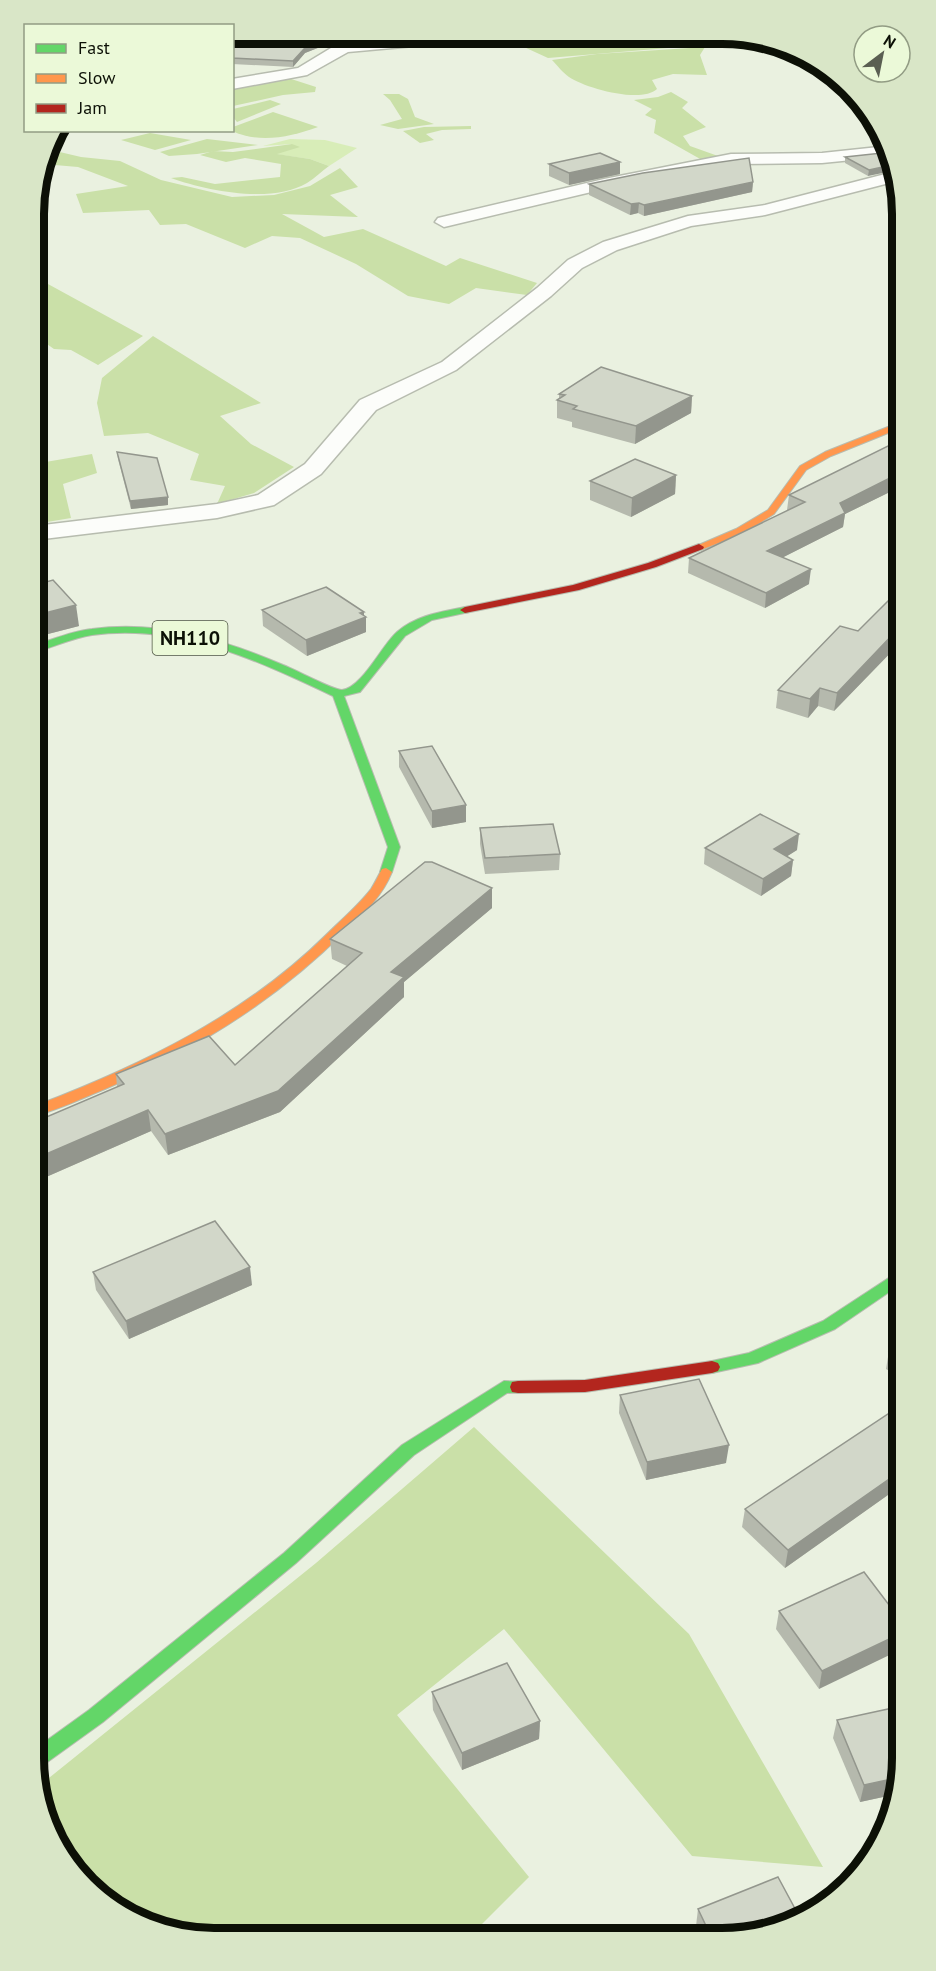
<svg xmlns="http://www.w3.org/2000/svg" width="936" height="1971" font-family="'PT Sans',sans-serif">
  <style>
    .green { fill: #d8edb8 }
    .forest { fill: #cae0a8 }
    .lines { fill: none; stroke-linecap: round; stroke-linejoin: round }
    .street-casing { stroke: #b7bcaf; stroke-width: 3 }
    .fast-casing { stroke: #b7bcaf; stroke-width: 2 }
    .slow-casing { stroke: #b7bcaf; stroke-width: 2 }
    .jam-casing { stroke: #b7bcaf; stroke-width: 2 }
    .street { fill: #fcfdfa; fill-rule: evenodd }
    .fast { fill: #63d668; fill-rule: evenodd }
    .slow { fill: #ff974d; fill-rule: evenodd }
    .jam { fill: #b3261e; fill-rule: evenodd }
    .wall { fill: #b5b9ad }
    .shaded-wall { fill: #93968d }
    .building { fill: #d2d7c9; stroke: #93968d; stroke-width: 1.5 }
    .labels { text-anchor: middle; stroke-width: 4.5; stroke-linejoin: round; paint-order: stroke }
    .shield { fill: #ebf9d8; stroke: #4f5645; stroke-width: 1.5 }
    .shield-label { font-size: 20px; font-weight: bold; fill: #0c1006 }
    .rim { fill: none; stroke: #0c1006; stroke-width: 8 }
  </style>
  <rect width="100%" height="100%" fill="#eaf1e0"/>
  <path class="green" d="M290,139L325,140L357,148L329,166L310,159L275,154L292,144L263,146Z"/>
  <g class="forest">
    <path d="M502,35L670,36L704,45L548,58L524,47L488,37Z"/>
    <path d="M705,47L700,55L707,75L673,74L652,80L657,89C641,104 585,88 569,77C563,73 557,65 552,60L597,54Z"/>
    <path d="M285,77L316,87L315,92L283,95L233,106L232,85Z"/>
    <path d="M671,92L688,102L682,108L706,127L683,136L690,146L718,156L702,160L654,133L656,120L645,115L652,109L634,100L658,97Z"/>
    <path d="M383,94H399L408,99L415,117L434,124L398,129L380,125L402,119L390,100Z"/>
    <path d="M270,100L281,104L237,122L233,117V109Z"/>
    <path d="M273,112L318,127C290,137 260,144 232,131L233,127Z"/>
    <path d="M471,126V129L442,130L426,134L434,140L420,143L403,131L424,127Z"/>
    <path d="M150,133L191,140L155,150L121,140Z"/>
    <path d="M207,139L258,145L197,154L169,156L160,152Z"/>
    <path d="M292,144L300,147L277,154L310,159L329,166C322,171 315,178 307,183C272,204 207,191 171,178L182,177L215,184L280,177L281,164L245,158L226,162L200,155L213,151L233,152Z"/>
    <path d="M47,149L81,157L120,161L161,180L232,197L274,195L310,186L340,168L358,187L330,195L358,217L282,214L324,237L363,229L446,266L460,258L537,283L527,295L476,288L449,304L408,296L356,264L300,238L272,236L245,248L186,224L160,225L149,210L83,213L76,194L128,186L78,167L43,164Z"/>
    <path d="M37,278L143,336L98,365L71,350L54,349L34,335V284Z"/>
    <path d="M153,336L261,403L220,416L251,444L294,467L254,493L217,504L225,486L190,480L199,454L148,433L104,436L97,403L102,378Z"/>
    <path d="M92,454L97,473L63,484L71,518L35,524L34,464Z"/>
    <path d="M474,1427L689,1634L823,1867L692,1856L504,1629L397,1715L529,1877L473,1933L178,1935L94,1893L63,1858L39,1805V1786L316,1563Z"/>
  </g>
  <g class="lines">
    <defs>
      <g id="street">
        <path d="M448,34L498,35L491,39L348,52L307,75L232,89V79L298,68L331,48L342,45Z"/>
        <path d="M888,146L892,156L822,163L731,164L604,189L444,227L435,222L438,218L604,179L731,154L822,153Z"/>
        <path d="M897,171V181L765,215L691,226L617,250L582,268L551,296L456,370L376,410L321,474L274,505L217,518L35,540V526L217,504L258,495L305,464L360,400L442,362L537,288L568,260L603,242L688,216L765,205Z"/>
      </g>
      <g id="fast">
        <path d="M465,607L469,608V612L432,620L405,636L360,692L344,696L400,847L392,872L386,876L380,872L388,847L333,696C257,660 178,623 92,635C72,638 54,647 35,652V645C54,639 73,631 92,629C158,620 223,639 283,665C294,669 333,690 342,690C362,688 382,645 397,632C417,615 441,612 465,607Z"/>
        <path d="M901,1270V1284L835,1329L758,1363L712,1373L706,1371L704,1367L706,1363L712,1361L749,1353L823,1321Z"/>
        <path d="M504,1381L524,1382L526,1387L524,1392L507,1393L414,1455L296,1563L103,1722L46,1763L39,1766V1746L89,1710L284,1553L402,1445Z"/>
      </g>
      <g id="slow">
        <path d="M898,423V429L831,456L806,470L774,514L744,533L703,549L699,550L694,547L736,529L768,510L800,466L825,452Z"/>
        <path d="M386,868L392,872C382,897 363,914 344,932C275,1001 194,1051 105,1089C83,1098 60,1109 37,1115V1105C142,1065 245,1015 326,935C341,920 358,906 371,889C375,883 378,876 382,869Z"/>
      </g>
      <g id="jam">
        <path d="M699,544L704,547L703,549L656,567L579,590L465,613L460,610L465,607L573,585L648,563Z"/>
        <path d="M712,1361L718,1363L720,1367L718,1371L712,1373L585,1392L518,1393L512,1392L510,1387L512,1382L518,1381L585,1380Z"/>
      </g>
    </defs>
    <use href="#street" class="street-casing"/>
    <use href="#fast" class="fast-casing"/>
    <use href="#slow" class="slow-casing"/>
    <use href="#jam" class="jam-casing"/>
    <use href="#street" class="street"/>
    <use href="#fast" class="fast"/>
    <use href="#slow" class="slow"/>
    <use href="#jam" class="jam"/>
  </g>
  <g class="wall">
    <path d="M232,33L338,35V40L305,53L293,67L232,64Z"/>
    <path d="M891,152L868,176L845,163V157Z"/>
    <path d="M620,162V174L569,185L549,176V164Z"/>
    <path d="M897,177V192L886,186L887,180Z"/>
    <path d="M753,182L752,192L644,216L638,213L630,215L589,195V184Z"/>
    <path d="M559,394L692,396L691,413L635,444L572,427V422L557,418V400L559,399Z"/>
    <path d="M898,443V488L845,514L843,527L783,557L809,584L765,608L688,573L689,558L788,510H787L789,495Z"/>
    <path d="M117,452L168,505L131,509L118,459Z"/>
    <path d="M676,475L675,494L631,517L590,500V481Z"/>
    <path d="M35,585L79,626L48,634L35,619Z"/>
    <path d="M898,591V645L834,711L818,706L808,718L776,708L778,690L858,631Z"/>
    <path d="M262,610L364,616L366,632L307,656L263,626Z"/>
    <path d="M399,751L466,822L432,828L399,767Z"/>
    <path d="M480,828L560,854L559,870L485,874L480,844Z"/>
    <path d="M705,848L797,850L787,856L793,860L791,876L761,896L704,864Z"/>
    <path d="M492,888V908L404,982V997L280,1112L168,1155L151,1131L37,1181V1121L117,1087L116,1074L235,1065L347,966L332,959L330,939Z"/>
    <path d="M93,1272L252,1285L129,1339L96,1290Z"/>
    <path d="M901,1338V1378L886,1369L889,1351Z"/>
    <path d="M620,1395L726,1463L646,1480L619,1413Z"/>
    <path d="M901,1425L902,1485L785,1568L742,1527L745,1509Z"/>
    <path d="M864,1572L819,1689L776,1629L779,1611Z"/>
    <path d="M432,1692L540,1721L539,1739L462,1770L433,1710Z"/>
    <path d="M837,1720L903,1770L897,1794L860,1802L833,1738Z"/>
    <path d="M698,1909L770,1932H699L696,1926Z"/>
  </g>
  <g class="shaded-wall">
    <path d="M338,35V40L305,53L293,67V61L305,48Z"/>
    <path d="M620,162V174L569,185V173Z"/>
    <path d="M896,164L897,170L868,176L869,170Z"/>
    <path d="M753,182L752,192L644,216V205Z"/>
    <path d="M639,203L638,213L630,215L631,204Z"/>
    <path d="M692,396L691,413L635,444L636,426Z"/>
    <path d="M898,474V488L845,514L843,527L766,566L767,551L840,503Z"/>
    <path d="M676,475L675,494L631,517L632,498Z"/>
    <path d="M168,497V505L131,509L130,501Z"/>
    <path d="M811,569L809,584L765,608L766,593Z"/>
    <path d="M76,605L79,626L48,634L45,613Z"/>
    <path d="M364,612V617H366V632L307,656L306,640Z"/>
    <path d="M898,629V645L834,711L837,693Z"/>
    <path d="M820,688L818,706L808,718L810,699Z"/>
    <path d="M466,805V822L432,828V811Z"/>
    <path d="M799,834L797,850L772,866L774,849Z"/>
    <path d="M793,860L791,876L761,896L763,879Z"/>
    <path d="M492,888V908L404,982V997L280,1112L168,1155L165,1134L391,972Z"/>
    <path d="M148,1110L151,1131L37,1181V1158Z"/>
    <path d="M250,1267L252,1285L129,1339L126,1321Z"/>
    <path d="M729,1445L726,1463L646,1480L647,1462Z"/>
    <path d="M902,1470V1485L785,1568L788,1550Z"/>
    <path d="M902,1633V1649L819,1689L822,1671Z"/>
    <path d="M540,1721L539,1739L462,1770V1753Z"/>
    <path d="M901,1777L897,1794L860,1802L864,1785Z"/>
  </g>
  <g class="building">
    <path d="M232,33L336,34L338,35L305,48L293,61L232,58Z"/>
    <path d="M891,152L896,164L869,170L845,157Z"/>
    <path d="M600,153L620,162L569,173L549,164Z"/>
    <path d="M749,158L753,182L644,205L639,203L631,204L589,184L643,173Z"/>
    <path d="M897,177V186L887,180Z"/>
    <path d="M601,367L692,396L636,426L573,409L577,406L557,400L565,395L559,394Z"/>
    <path d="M896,442L898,443V474L840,503L845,513L767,551L811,569L766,593L689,558L805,502L789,495Z"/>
    <path d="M117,452L157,458L168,497L130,501Z"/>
    <path d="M635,459L676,475L632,498L590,481Z"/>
    <path d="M53,580L76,605L45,613L35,602V585Z"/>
    <path d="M326,587L364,612L360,613L366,617L306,640L262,610Z"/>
    <path d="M898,591V629L837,693L820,688L810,699L778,690L840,626L858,631Z"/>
    <path d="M432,746L466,805L432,811L399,751Z"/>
    <path d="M760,814L799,834L774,849L793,860L763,879L705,848Z"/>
    <path d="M553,824L560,854L485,858L480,828Z"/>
    <path d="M425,862H432L492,888L391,972L404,977L278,1091L165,1134L148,1110L37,1158V1121L124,1084L116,1074L209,1036L235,1065L362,953L330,939Z"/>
    <path d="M215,1221L250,1267L126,1321L93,1272Z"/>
    <path d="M901,1338V1358L889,1351Z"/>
    <path d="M699,1379L729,1445L647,1462L620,1395Z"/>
    <path d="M888,1414L901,1425L902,1470L788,1550L745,1509Z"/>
    <path d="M864,1572L902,1622V1633L822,1671L779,1611Z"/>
    <path d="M507,1663L540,1721L462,1753L432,1692Z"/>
    <path d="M902,1706L903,1770L901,1777L864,1785L837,1720Z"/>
    <path d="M778,1877L800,1918L770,1932H709L698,1909Z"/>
  </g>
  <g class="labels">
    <rect class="shield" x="152.5" y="621" width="75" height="34" rx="4.5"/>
    <g class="shield-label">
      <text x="190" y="645">NH110</text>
    </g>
  </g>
  <path d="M0 0H936V1971H0ZM214 44H722A170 170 0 0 1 892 214V1758A170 170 0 0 1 722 1928H214A170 170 0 0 1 44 1758V214A170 170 0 0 1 214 44Z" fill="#d9e6c7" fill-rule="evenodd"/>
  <path class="rim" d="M214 44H722A170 170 0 0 1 892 214V1758A170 170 0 0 1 722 1928H214A170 170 0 0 1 44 1758V214A170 170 0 0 1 214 44Z"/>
  <rect x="24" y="24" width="210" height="108" fill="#ebf9d8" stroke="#929c84" stroke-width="1.5"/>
  <rect x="36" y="44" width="30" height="9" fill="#63d668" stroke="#929c84" stroke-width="1.5"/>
  <text x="78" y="54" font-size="18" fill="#0c1006">Fast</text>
  <rect x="36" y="74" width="30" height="9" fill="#ff974d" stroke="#929c84" stroke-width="1.5"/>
  <text x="78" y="84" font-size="18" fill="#0c1006">Slow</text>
  <rect x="36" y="104" width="30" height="9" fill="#b3261e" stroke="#929c84" stroke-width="1.5"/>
  <text x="78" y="114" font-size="18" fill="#0c1006">Jam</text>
  <g transform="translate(882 54) rotate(32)"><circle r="28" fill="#ebf9d8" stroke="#929c84" stroke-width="1.5"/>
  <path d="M0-4.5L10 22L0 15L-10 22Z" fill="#5a5f52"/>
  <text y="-9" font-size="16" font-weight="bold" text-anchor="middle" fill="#0c1006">N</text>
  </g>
</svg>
